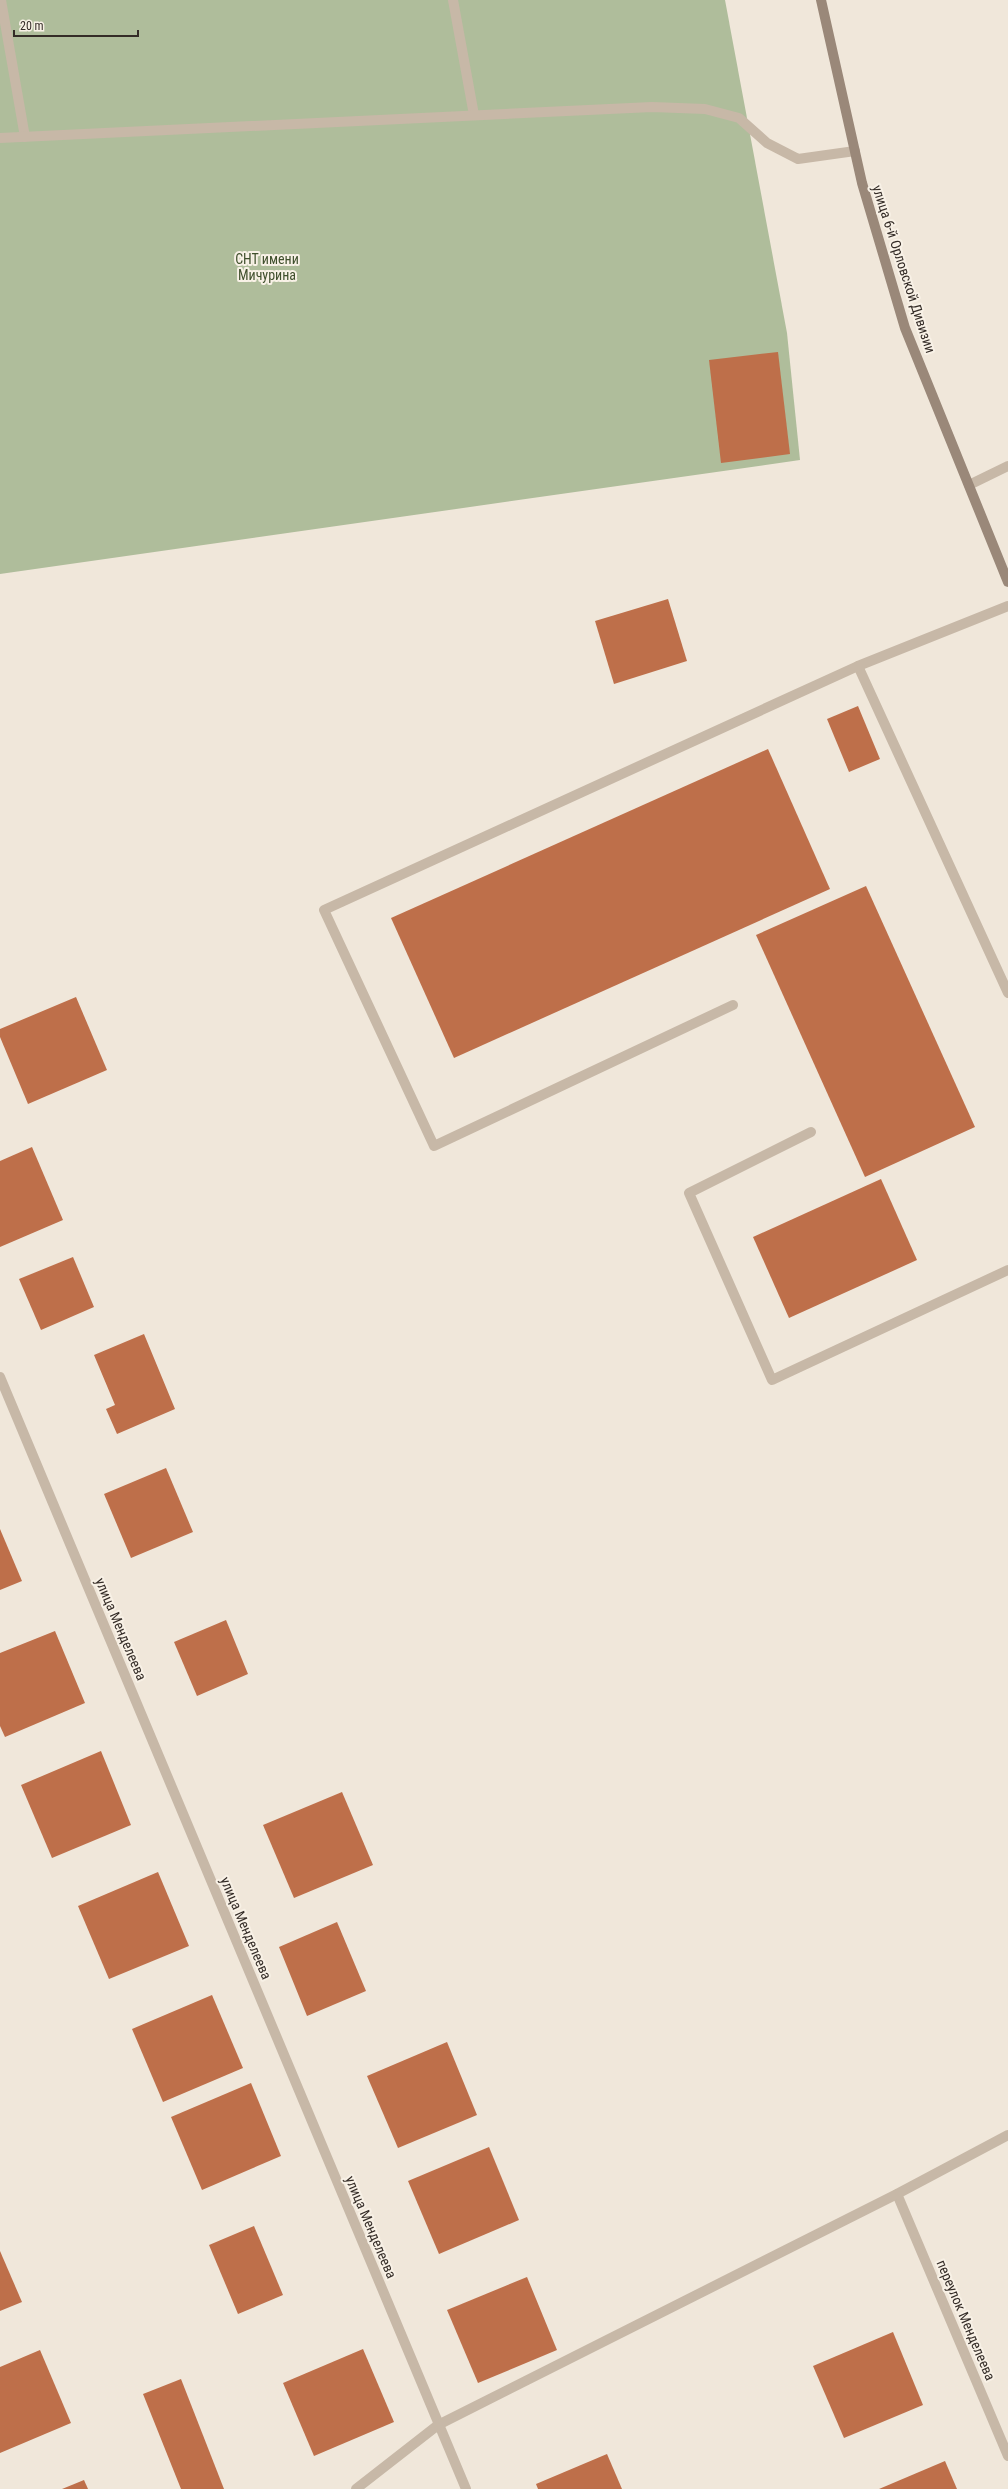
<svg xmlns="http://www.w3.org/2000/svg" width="1008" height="2489" font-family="'Roboto Condensed',sans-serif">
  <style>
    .green { fill: #afbd9b }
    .building { fill: #be6f4a }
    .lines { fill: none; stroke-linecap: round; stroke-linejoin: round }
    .lane { stroke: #c7b8a7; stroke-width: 10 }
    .street { stroke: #c7b8a7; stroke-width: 10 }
    .secondary { stroke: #9a8879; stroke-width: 10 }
    .labels { text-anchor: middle; stroke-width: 4; stroke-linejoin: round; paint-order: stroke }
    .park-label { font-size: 14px; fill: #40502d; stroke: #f8f1e6 }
    .street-label { font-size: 14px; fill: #342c27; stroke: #f8f1e6 }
  </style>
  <rect width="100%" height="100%" fill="#f0e7da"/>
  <path class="green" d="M0,0H725L787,333L800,460L0,574Z"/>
  <g class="building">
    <path d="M778,352L790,454L721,463L709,360Z"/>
    <path d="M668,599L687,661L614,684L595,621Z"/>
    <path d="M858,706L880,759L849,772L827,719Z"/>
    <path d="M768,749L830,889L454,1058L391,918Z"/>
    <path d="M866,886L975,1127L865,1177L756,935Z"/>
    <path d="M76,997L107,1070L28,1104L0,1037V1029Z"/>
    <path d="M32,1147L63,1220L0,1247V1161Z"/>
    <path d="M881,1179L917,1260L789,1318L753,1237Z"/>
    <path d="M73,1257L94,1307L41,1330L19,1279Z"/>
    <path d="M144,1334L175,1409L117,1434L106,1409L115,1405L94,1355Z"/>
    <path d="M166,1468L193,1532L131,1558L104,1494Z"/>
    <path d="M0,1529L22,1581L0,1590Z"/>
    <path d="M226,1620L248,1674L197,1696L174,1642Z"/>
    <path d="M55,1631L85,1703L5,1737L0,1726V1653Z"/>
    <path d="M101,1751L131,1825L52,1858L21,1785Z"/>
    <path d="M342,1792L373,1865L294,1898L263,1825Z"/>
    <path d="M158,1872L189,1946L109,1979L78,1906Z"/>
    <path d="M337,1922L366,1991L307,2016L279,1947Z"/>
    <path d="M212,1995L243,2068L163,2102L132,2029Z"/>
    <path d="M447,2042L477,2115L398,2148L367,2076Z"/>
    <path d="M251,2083L281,2156L202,2190L171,2117Z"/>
    <path d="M489,2147L519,2220L439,2254L408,2181Z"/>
    <path d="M254,2226L283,2295L238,2314L209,2245Z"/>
    <path d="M0,2251L22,2302L0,2311Z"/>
    <path d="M527,2277L557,2350L478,2383L447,2310Z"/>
    <path d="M893,2332L923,2405L844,2438L813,2366Z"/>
    <path d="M363,2349L394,2422L314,2456L283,2383Z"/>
    <path d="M40,2350L71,2423L0,2453V2367Z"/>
    <path d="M181,2379L224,2489H181L143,2394Z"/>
    <path d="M607,2454L622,2489H538L536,2484Z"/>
    <path d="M945,2461L957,2489H879Z"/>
    <path d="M84,2480L88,2489H62Z"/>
  </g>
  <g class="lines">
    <g class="lane">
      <path d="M1,0L25,137"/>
      <path d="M453,0L474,115"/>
      <path d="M0,138L652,107L705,109L739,118L767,143L798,159L855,151"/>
      <path d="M969,485L1008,466"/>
      <path d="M858,666L1008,993"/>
      <path d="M733,1005L434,1146L324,910L858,666L1008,606"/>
      <path d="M811,1132L689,1193L772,1380L1008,1270"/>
      <path d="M897,2194L1008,2456"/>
    </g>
    <g class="street">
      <path d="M0,1377L466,2489"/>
      <path d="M356,2489L438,2425L897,2194L1008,2135"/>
    </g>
    <path class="secondary" d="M821,0L862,183L905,328L1008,582"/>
  </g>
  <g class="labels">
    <g class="park-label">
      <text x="267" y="264">СНТ имени<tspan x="267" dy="16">Мичурина</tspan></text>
    </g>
    <g class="street-label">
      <text transform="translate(904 269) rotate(72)" y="5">улица 6-й Орловской Дивизии</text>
      <text transform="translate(121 1629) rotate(67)" y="5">улица Менделеева</text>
      <text transform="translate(246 1928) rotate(67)" y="5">улица Менделеева</text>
      <text transform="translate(371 2227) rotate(67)" y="5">улица Менделеева</text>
      <text transform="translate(966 2320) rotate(67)" y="5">переулок Менделеева</text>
    </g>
  </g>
  <path d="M14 30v6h124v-6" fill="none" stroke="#342c27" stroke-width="2"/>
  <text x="20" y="30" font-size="12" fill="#342c27" stroke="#f8f1e6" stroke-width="3" paint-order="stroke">20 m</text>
</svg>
